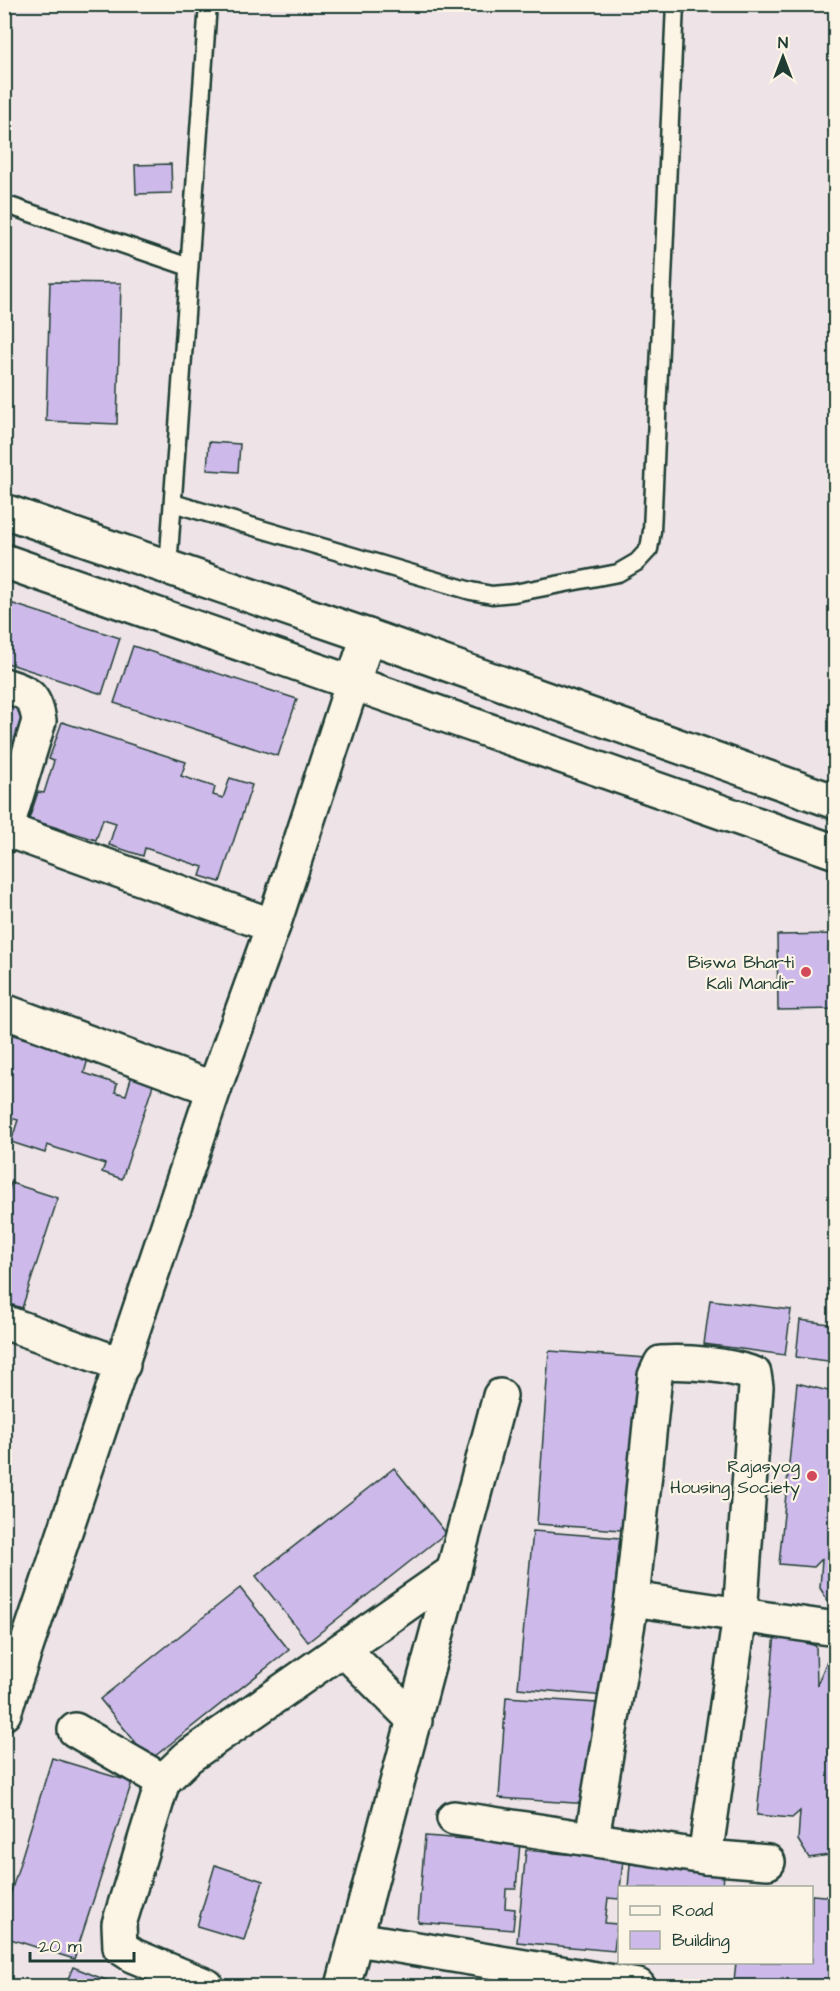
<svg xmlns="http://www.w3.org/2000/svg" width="840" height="1991" font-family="'Architects Daughter',sans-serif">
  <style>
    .building { fill: #cebaea; stroke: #1f3d34; stroke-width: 1.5 }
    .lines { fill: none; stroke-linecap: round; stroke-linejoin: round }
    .service-casing { stroke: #1f3d34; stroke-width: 21 }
    .minor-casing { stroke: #1f3d34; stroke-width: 38 }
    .tertiary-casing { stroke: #1f3d34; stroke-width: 38 }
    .service { stroke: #fcf5e5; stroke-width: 16 }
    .minor { stroke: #fcf5e5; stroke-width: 33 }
    .tertiary { stroke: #fcf5e5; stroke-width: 33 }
    .poi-dot { fill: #d1495b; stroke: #fcf5e5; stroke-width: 2 }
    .labels { text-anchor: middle; stroke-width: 4.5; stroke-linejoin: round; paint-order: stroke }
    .poi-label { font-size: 18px; fill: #1f3d34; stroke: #fcf5e5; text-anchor: end }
  </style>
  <rect width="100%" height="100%" fill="#eee3e6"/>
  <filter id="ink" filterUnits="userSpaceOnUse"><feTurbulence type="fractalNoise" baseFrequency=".0167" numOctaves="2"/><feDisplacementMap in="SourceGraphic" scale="12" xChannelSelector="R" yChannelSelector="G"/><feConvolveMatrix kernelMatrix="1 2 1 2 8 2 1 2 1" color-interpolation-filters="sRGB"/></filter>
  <g filter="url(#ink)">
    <g class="building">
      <path d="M171,164L172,193L136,194L135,165Z"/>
      <path d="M50,282L121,283L117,424L46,421Z"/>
      <path d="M209,442L240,444L238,472L207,470Z"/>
      <path d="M4,601L120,638L102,694L4,662Z"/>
      <path d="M133,646L297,699L278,756L114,703Z"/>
      <path d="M4,701L25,705L12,748L4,745Z"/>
      <path d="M62,722L186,762L181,776L215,787L213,795L223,798L230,778L252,785L220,882L200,876L203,867L145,848L143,856L109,845L116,823L103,819L96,840L29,819L38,792L44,793L54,761L49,759Z"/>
      <path d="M836,934V1009L778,1010L777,935Z"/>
      <path d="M4,1032L88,1059L84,1073L117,1084L115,1092L126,1095L132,1075L154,1082L122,1179L102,1172L105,1164L47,1145L45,1153L11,1142L18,1120L4,1116Z"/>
      <path d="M11,1183L58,1198L22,1308L4,1302V1203Z"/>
      <path d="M710,1300L791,1310L785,1355L704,1344Z"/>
      <path d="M800,1320L836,1325V1362L796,1357Z"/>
      <path d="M549,1351L647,1358L635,1531L537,1524Z"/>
      <path d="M797,1383L836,1393V1606H831L820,1588L822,1559L814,1567L779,1564Z"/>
      <path d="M394,1468L446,1533L308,1642L256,1576Z"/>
      <path d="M533,1531L620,1538L605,1696L518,1688Z"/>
      <path d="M240,1588L289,1650L150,1760L100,1699Z"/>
      <path d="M775,1634L816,1646L817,1685L836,1639V1854L809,1858L798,1840L800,1811L792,1818L757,1815Z"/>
      <path d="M506,1697L597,1703L590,1804L499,1798Z"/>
      <path d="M52,1758L132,1782L74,1959L4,1937V1915Z"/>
      <path d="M425,1836L520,1843L516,1889H506L505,1908L515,1909L513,1930L418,1922Z"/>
      <path d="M526,1850L623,1860L619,1899L608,1898L605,1923L617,1924L614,1951L517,1942Z"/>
      <path d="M630,1864L724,1872L723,1888H628Z"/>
      <path d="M215,1865L263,1881L244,1940L197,1926Z"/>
      <path d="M812,1895L836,1897V1922L829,1986H792L734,1981L736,1962H812Z"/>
      <path d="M73,1967L121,1986H65Z"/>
    </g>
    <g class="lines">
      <defs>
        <g id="service">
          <path d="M4,204L189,267"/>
          <path d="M173,503L471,591L492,595L514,593L618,573L637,562L649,549L652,531L675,4"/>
          <path d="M168,568L208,4"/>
        </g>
        <g id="minor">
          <path d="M4,685C28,693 35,695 39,721L4,836"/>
          <path d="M7,830L273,926"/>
          <path d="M4,1011L214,1089"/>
          <path d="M4,1322L123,1365"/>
          <path d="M632,1599L836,1629"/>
          <path d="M343,1649L415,1721"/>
          <path d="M4,1713L214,1089L273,926L368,636"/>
          <path d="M75,1730L163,1781"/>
          <path d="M454,1818L705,1857L768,1862"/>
          <path d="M592,1838L632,1599L655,1376L661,1363C689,1361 728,1365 754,1374L756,1387L740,1615L705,1857"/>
          <path d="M357,1939L638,1986"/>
          <path d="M207,1986L134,1956L120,1947L119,1924L163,1781L188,1757L454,1571"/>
          <path d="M343,1986L500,1396"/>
        </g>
        <g id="tertiary">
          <path d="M4,511L368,636L836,802"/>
          <path d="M4,561L836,852"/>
        </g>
      </defs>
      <use href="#service" class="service-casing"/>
      <use href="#minor" class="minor-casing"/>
      <use href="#tertiary" class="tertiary-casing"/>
      <use href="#service" class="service"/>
      <use href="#minor" class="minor"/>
      <use href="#tertiary" class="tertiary"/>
    </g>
  </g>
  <g class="poi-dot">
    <circle cx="806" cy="972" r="6"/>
    <circle cx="812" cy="1476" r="6"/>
  </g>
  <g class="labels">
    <g class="poi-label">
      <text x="794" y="968">Biswa Bharti<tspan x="794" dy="21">Kali Mandir</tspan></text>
      <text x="800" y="1472">Rajasyog<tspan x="800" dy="21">Housing Society</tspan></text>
    </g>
  </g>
  <rect width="840" height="1991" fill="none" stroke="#fcf5e5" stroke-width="24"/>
  <rect x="12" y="12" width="816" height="1967" fill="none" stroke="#1f3d34" stroke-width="2" filter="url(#ink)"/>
  <rect x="618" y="1886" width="195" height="78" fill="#fcf5e5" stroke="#a4ab9e" stroke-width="1.5"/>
  <rect x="630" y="1906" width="30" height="9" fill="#fcf5e5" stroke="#a4ab9e" stroke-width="1.5"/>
  <text x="672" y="1916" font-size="18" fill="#1f3d34">Road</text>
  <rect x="630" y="1931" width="30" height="18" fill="#cebaea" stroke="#a4ab9e" stroke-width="1.5"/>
  <text x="672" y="1946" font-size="18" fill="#1f3d34">Building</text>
  <g transform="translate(783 57)" stroke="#fcf5e5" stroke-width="4.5" paint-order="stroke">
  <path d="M0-4.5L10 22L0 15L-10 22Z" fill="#1f3d34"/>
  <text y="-9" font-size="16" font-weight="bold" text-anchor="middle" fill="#1f3d34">N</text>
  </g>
  <path d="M30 1952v9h104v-9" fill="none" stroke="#1f3d34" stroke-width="3"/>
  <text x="39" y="1952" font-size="18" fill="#1f3d34" stroke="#fcf5e5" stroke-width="4.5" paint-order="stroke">20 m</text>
</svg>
